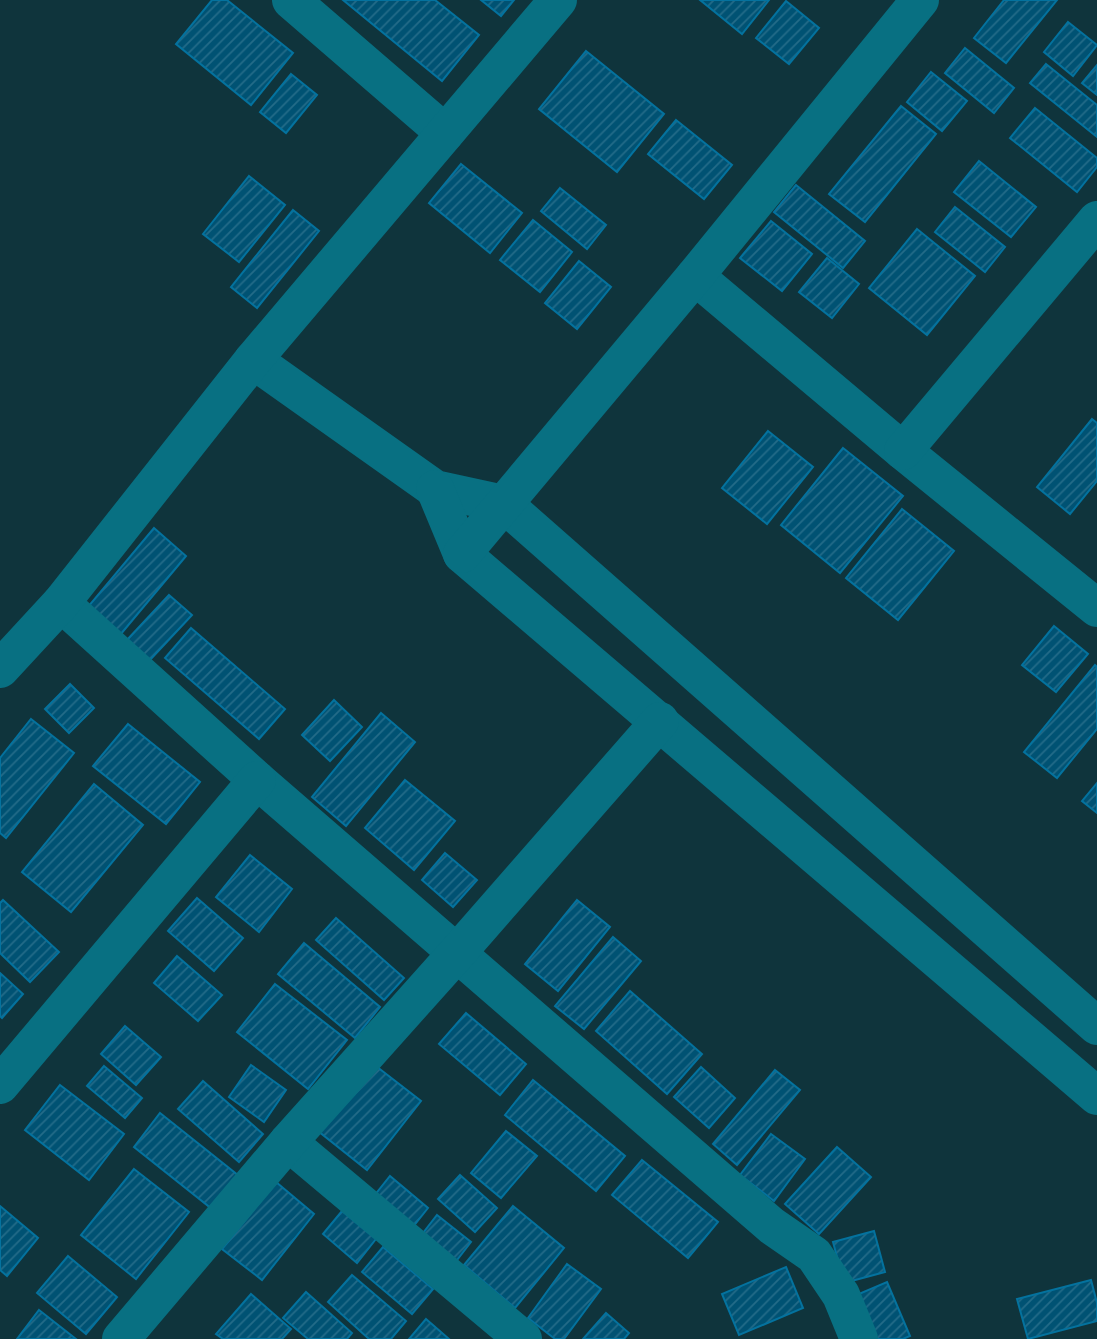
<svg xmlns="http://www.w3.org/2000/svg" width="1097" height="1339" font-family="'Space Grotesk',sans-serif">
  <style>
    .building { fill: url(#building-hatch); stroke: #04729e; stroke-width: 2 }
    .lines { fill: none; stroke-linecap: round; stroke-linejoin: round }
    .minor { stroke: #087082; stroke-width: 38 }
  </style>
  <defs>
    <pattern id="building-hatch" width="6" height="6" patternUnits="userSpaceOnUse" patternTransform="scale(1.75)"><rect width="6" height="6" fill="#005273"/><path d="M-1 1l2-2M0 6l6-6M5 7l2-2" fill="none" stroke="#236b88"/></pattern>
  </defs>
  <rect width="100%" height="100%" fill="#0f343c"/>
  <g class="building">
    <path d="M212,0H227L293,53L251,105L176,44Z"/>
    <path d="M343,0H435L479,35L442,81Z"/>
    <path d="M481,0H514L501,16Z"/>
    <path d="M700,0H769L742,34Z"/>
    <path d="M1004,0H1057L1006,63L974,38Z"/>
    <path d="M786,1L819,28L789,64L756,38Z"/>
    <path d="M1068,22L1097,45L1073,76L1044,52Z"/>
    <path d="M965,48L1014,88L994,113L945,73Z"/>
    <path d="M586,51L664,114L617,172L539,109Z"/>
    <path d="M1046,64L1097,105V137L1030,83Z"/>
    <path d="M1097,65V95L1082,83Z"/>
    <path d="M931,72L967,101L942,131L907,102Z"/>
    <path d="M291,74L317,95L286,133L260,112Z"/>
    <path d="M901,106L936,134L865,222L829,194Z"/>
    <path d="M1035,108L1097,158V167L1077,192L1010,138Z"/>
    <path d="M676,120L732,165L704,199L648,154Z"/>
    <path d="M979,161L1036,207L1011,237L954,192Z"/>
    <path d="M461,164L522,213L490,253L429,203Z"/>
    <path d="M249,176L285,205L239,262L203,234Z"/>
    <path d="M796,185L865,241L843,268L774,212Z"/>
    <path d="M560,188L606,225L587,249L541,211Z"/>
    <path d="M955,207L1005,247L985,272L935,232Z"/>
    <path d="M293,210L319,231L257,308L231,287Z"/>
    <path d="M533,220L572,252L540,292L500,260Z"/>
    <path d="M771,221L812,254L782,291L740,258Z"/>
    <path d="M917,229L975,276L927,335L869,288Z"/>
    <path d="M827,258L859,284L832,318L799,292Z"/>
    <path d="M579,261L611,287L577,329L545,303Z"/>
    <path d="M1092,419L1097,423V481L1070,514L1037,487Z"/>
    <path d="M768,431L813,467L767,524L722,488Z"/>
    <path d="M843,448L903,496L840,573L781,525Z"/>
    <path d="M902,509L954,551L898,620L846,578Z"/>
    <path d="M154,528L186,556L115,641L82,614Z"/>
    <path d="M169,595L192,615L148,662L126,641Z"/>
    <path d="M1054,626L1088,654L1056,692L1022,665Z"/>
    <path d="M191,628L285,709L259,739L165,658Z"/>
    <path d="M1095,665L1097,667V729L1057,778L1024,752Z"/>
    <path d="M70,684L94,708L69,733L45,709Z"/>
    <path d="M334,700L362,727L330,761L302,735Z"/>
    <path d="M381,713L415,742L346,826L312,797Z"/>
    <path d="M31,719L74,753L6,838L0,833V758Z"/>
    <path d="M128,724L200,782L166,824L93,766Z"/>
    <path d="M405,780L455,821L414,870L365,828Z"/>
    <path d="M1097,783V813L1082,801Z"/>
    <path d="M94,784L143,825L71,912L22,872Z"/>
    <path d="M445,853L477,880L453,907L422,880Z"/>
    <path d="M250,855L292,889L259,932L216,897Z"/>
    <path d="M197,898L243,938L214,971L168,931Z"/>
    <path d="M3,900L59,952L30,982L0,953V903Z"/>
    <path d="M577,900L610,927L558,991L525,964Z"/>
    <path d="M336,918L404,978L384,1000L316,940Z"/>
    <path d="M613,937L641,961L584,1029L555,1006Z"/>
    <path d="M304,943L380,1007L355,1038L278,974Z"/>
    <path d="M177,956L222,995L198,1021L154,983Z"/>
    <path d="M0,973L23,994L2,1018L0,1016Z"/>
    <path d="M275,984L347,1040L308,1089L237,1032Z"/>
    <path d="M630,991L702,1054L667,1094L596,1031Z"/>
    <path d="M466,1013L526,1064L500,1095L439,1044Z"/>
    <path d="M125,1026L161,1057L136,1085L101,1054Z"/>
    <path d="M372,1063L421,1101L367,1170L318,1131Z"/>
    <path d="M251,1065L286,1090L264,1122L229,1097Z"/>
    <path d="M104,1066L142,1098L125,1118L87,1086Z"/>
    <path d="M701,1067L735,1098L709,1128L674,1097Z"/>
    <path d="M775,1070L800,1090L737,1165L713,1144Z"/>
    <path d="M533,1080L625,1156L596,1191L505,1115Z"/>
    <path d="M203,1081L263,1134L239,1162L178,1109Z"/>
    <path d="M60,1085L124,1134L89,1180L25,1130Z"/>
    <path d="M160,1113L239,1176L212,1209L134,1147Z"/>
    <path d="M506,1131L537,1156L501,1198L471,1173Z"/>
    <path d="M771,1134L805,1159L774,1201L740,1175Z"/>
    <path d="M837,1147L871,1177L819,1234L785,1204Z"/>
    <path d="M642,1160L718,1222L688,1258L612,1195Z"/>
    <path d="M134,1169L189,1212L136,1279L81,1235Z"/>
    <path d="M460,1175L497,1208L475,1232L438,1199Z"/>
    <path d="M390,1176L428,1208L408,1233L370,1201Z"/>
    <path d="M276,1182L314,1214L262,1280L222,1249Z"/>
    <path d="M0,1206L38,1238L7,1276L0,1270Z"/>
    <path d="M513,1206L564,1248L515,1308L464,1265Z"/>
    <path d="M342,1211L376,1239L357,1263L323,1234Z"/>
    <path d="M437,1215L471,1242L450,1269L416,1242Z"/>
    <path d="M874,1231L885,1272L844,1283L833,1242Z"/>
    <path d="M383,1247L433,1289L412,1314L362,1272Z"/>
    <path d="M68,1256L117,1297L86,1334L37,1293Z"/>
    <path d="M567,1264L601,1289L564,1339H555L528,1318Z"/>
    <path d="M786,1267L803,1308L739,1335L722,1294Z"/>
    <path d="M352,1275L406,1321L391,1339H369L328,1302Z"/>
    <path d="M1091,1280L1097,1303V1321L1028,1339L1017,1299Z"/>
    <path d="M887,1282L910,1336L903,1339H864L847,1299Z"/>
    <path d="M306,1292L352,1333L347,1339H308L283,1318Z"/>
    <path d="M251,1294L291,1329L282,1339H223L216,1334Z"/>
    <path d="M39,1310L76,1339H17Z"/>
    <path d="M606,1313L629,1333L624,1339H583Z"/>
    <path d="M426,1319L449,1339H409Z"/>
  </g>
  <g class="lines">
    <g class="minor">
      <path d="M291,0L445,133"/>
      <path d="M695,276L903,451L1097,608"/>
      <path d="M253,360L435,489L504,504L1097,1026"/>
      <path d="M903,451L1097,220"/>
      <path d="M435,489L462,554L1097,1096"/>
      <path d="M462,554L695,276L920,0"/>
      <path d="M61,603L257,780L772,1226L814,1255L841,1295L859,1339"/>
      <path d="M0,669L61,603L253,360L558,0"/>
      <path d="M0,1085L257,780"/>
      <path d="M288,1142L523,1339"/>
      <path d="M121,1339L288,1142L457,953L660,721"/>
    </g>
  </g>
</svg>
